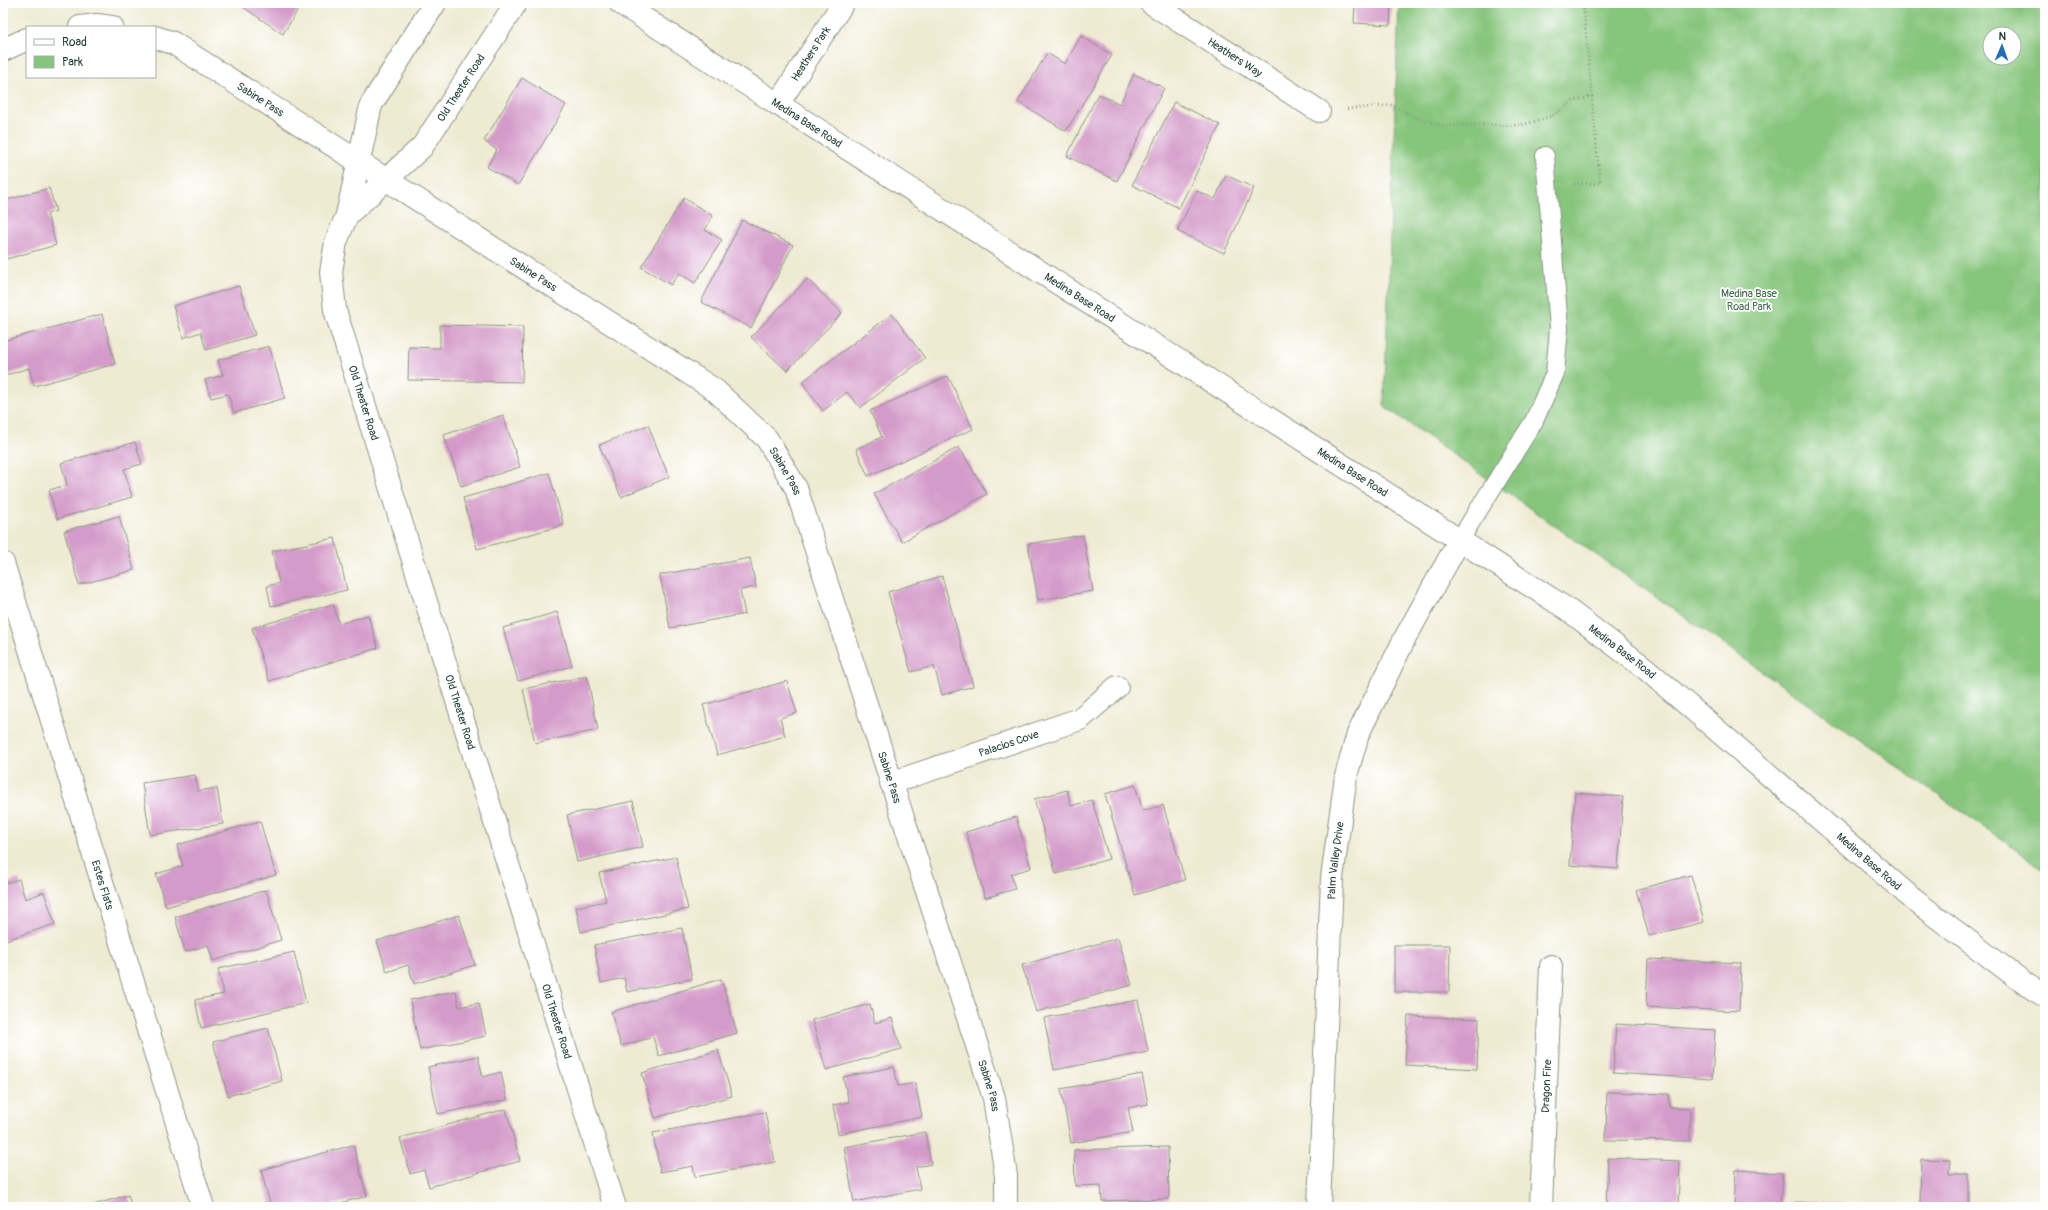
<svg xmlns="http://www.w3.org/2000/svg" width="2048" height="1210" font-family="Pangolin,sans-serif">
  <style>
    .green { fill: #86c57c; stroke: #528158; fill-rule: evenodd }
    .building { fill: #d49bca }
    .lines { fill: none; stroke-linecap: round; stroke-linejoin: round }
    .service-casing { stroke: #879483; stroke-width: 20 }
    .minor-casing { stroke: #879483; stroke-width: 24 }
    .tertiary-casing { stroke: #879483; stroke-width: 24 }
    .path { stroke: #879483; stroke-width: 2.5; stroke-dasharray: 1 3; stroke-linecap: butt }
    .service { stroke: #fff; stroke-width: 18 }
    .minor { stroke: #fff; stroke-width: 22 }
    .tertiary { stroke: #fff; stroke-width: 22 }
    .labels { text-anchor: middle; stroke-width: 3.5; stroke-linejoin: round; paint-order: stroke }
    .street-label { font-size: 11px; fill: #1f3d34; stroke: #fff }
    .park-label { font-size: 11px; fill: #3e664a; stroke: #fff }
  </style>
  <rect width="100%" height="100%" fill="#fff"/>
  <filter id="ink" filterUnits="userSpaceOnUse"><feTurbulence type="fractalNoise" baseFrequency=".025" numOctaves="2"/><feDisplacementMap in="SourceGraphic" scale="8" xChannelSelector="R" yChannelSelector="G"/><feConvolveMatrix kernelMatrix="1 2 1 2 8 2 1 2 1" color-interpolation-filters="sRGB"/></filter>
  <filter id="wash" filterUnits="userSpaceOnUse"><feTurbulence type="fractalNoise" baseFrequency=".012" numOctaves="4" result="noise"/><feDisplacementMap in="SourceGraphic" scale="16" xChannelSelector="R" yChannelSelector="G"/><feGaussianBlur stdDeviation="0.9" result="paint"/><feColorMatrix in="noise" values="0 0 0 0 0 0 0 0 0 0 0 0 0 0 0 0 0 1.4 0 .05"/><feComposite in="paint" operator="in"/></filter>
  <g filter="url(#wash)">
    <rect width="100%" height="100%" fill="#efead2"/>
    <path class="green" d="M1399,3H2045V870L1384,406ZM1990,34H2014V58H1990Z"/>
    <g id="blocks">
      <g class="building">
        <path d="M237,3H302L283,34Z"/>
        <path d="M1355,3H1391L1390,25L1354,23Z"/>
        <path d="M1081,36L1112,55L1066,131L1018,102L1047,53L1065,64Z"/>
        <path d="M1134,74L1164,88L1117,181L1067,156L1098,94L1120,104Z"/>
        <path d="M522,78L566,105L518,185L487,167L497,150L484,141Z"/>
        <path d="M1174,102L1220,125L1179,208L1132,185Z"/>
        <path d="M1226,175L1254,188L1224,253L1177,231L1197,191L1215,199Z"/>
        <path d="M49,188L56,211L47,214L56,245L3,260V201Z"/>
        <path d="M684,198L713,216L705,230L722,240L695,283L679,273L671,285L641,267Z"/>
        <path d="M742,220L793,245L751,328L701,302Z"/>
        <path d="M807,279L842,313L787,371L751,337Z"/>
        <path d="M239,286L255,335L206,350L201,332L183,338L173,306Z"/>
        <path d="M102,314L115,364L34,386L29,368L3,376V341Z"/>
        <path d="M892,314L925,358L860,408L847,392L823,411L802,382Z"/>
        <path d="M440,325L523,327L522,382L408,380L409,347L440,348Z"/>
        <path d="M269,346L285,398L234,413L228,394L211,398L205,380L223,375L218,360Z"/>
        <path d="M948,376L973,429L868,476L856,449L882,437L870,411Z"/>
        <path d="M503,415L520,467L461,486L444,435Z"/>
        <path d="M648,425L669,477L621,497L599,445Z"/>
        <path d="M135,442L142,464L124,469L132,497L57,519L49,490L67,485L61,463Z"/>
        <path d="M959,447L987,494L902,542L874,494Z"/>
        <path d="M549,473L564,525L477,549L463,498Z"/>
        <path d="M119,516L134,570L79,585L64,531Z"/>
        <path d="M1083,535L1093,591L1038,600L1028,544Z"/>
        <path d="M335,538L347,590L271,606L267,586L279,583L272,551Z"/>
        <path d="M750,558L756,587L740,590L745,614L670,628L660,575Z"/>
        <path d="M942,576L973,686L942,695L934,666L911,672L888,592Z"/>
        <path d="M333,604L339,624L368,615L378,648L269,681L252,628Z"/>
        <path d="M557,612L572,666L518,681L503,628Z"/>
        <path d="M587,676L598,730L535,743L523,689Z"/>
        <path d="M787,681L797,713L780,718L785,736L717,755L703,705Z"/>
        <path d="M195,775L198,791L217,788L223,824L150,835L142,783Z"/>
        <path d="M1135,785L1143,811L1163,805L1185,880L1135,895L1105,794Z"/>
        <path d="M1067,790L1071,806L1092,800L1109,859L1056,874L1034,799Z"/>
        <path d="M1575,793L1623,797L1618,869L1570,865Z"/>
        <path d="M633,801L643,847L577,862L567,815Z"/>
        <path d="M1016,817L1031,868L1011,874L1015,889L985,898L966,832Z"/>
        <path d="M260,821L276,875L166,907L156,874L183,866L177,845Z"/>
        <path d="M676,857L688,909L581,932L576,907L606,901L599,873Z"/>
        <path d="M1691,875L1704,922L1649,936L1636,890Z"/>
        <path d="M19,879L25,899L44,892L55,924L3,941V884Z"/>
        <path d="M266,890L281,940L213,961L208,945L185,952L175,917Z"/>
        <path d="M459,915L475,965L414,984L408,965L387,972L377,941Z"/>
        <path d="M682,928L692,979L627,992L624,978L601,983L594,945Z"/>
        <path d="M1118,938L1132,985L1036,1012L1022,965Z"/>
        <path d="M1394,945H1450L1449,992H1394Z"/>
        <path d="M294,952L306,1003L201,1028L195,1000L224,994L218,969Z"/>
        <path d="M1648,959L1741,963L1739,1011L1646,1007Z"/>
        <path d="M721,979L737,1033L659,1056L653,1037L621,1046L611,1012Z"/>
        <path d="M456,991L459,1007L479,1003L486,1036L420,1050L410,1000Z"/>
        <path d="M1138,1000L1148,1052L1054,1070L1044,1018Z"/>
        <path d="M870,1004L875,1023L892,1018L901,1049L826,1070L812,1020Z"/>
        <path d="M1408,1016L1479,1019L1477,1069L1405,1065Z"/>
        <path d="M1616,1024L1715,1030L1712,1079L1613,1073Z"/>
        <path d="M268,1028L282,1081L228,1096L213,1042Z"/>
        <path d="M718,1050L732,1096L655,1118L642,1073Z"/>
        <path d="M478,1056L483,1077L501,1072L507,1100L438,1114L428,1067Z"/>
        <path d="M894,1067L898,1086L915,1083L922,1117L838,1134L833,1105L849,1102L843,1077Z"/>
        <path d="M1142,1074L1148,1104L1128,1108L1133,1132L1071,1143L1061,1089Z"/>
        <path d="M1607,1092L1669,1094V1107L1690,1108V1141L1606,1140Z"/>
        <path d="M506,1109L520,1161L429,1187L424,1170L410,1174L400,1138Z"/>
        <path d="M765,1112L775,1162L695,1177L693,1166L660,1172L653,1133Z"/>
        <path d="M925,1132L931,1164L916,1167L920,1189L854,1202L844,1147Z"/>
        <path d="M353,1145L367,1196L325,1207H271L261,1170Z"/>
        <path d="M1168,1147L1169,1199L1102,1201L1101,1185L1075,1186L1074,1150Z"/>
        <path d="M1608,1158L1680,1161L1678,1206L1606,1204Z"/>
        <path d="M1921,1159L1949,1160L1948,1175H1968V1207H1920Z"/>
        <path d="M1736,1170L1782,1173L1780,1207H1734Z"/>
        <path d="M128,1195L132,1207H86Z"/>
        <path d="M1795,1202L1843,1204V1207H1795Z"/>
      </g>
    </g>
  </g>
  <g filter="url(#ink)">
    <use href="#blocks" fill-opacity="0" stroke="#879483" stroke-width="1"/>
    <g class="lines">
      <defs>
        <path id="service" d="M1459,541L1534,421L1555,373L1559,328L1545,156"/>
        <g id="minor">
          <path id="s1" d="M435,3L371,105L347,215L336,242L331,272L335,310L615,1207"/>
          <path id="s2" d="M1151,3L1319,111"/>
          <path d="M80,27L97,25L112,27"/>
          <path id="s3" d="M155,37L173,43L715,390L767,439L796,488L994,1098L1006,1176V1207"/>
          <path d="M3,50L27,39"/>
          <path id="s4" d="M778,104L843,3"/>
          <path id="s5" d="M347,215L422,147L516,3"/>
          <path id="s6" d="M3,563L203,1207"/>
          <path id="s7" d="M891,783L1080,719L1117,687"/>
          <path id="s8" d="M1319,1207L1332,878L1346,776L1358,734L1405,638L1459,541"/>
          <path id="s9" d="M1541,1207L1551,966"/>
        </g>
        <g id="tertiary">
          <path id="s10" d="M620,3L1567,609L1646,669L1914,900L2027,985L2045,996"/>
        </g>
      </defs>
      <use href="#service" class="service-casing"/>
      <use href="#minor" class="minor-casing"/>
      <use href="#tertiary" class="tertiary-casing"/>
      <g class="path">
        <path d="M1801,3V10"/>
        <path d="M1347,109L1392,105L1417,118L1445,126L1487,124L1509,126L1526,124L1552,116L1573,101L1593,96"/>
        <path d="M1574,184L1600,183L1583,3"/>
      </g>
      <use href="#service" class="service"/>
      <use href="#minor" class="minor"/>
      <use href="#tertiary" class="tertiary"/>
    </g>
  </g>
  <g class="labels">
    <g class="street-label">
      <text dy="4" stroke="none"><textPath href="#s4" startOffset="60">Heathers Park</textPath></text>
      <text dy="4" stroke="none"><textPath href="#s2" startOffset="100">Heathers Way</textPath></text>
      <text dy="4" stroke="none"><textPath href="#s5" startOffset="172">Old Theater Road</textPath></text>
      <text dy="4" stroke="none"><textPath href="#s3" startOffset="123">Sabine Pass</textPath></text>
      <text dy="4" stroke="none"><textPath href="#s10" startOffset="222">Medina Base Road</textPath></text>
      <text dy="4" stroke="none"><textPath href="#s3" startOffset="447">Sabine Pass</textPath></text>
      <text dy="4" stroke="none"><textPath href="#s10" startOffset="546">Medina Base Road</textPath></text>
      <text dy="4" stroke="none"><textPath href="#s1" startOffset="428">Old Theater Road</textPath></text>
      <text dy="4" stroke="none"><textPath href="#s3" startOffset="771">Sabine Pass</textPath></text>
      <text dy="4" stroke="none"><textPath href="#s10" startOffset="870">Medina Base Road</textPath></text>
      <text dy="4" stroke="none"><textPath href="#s10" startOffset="1194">Medina Base Road</textPath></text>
      <text dy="4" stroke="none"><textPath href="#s1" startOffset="752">Old Theater Road</textPath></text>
      <text dy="4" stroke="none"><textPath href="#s7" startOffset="124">Palacios Cove</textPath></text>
      <text dy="4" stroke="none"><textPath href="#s3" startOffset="1095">Sabine Pass</textPath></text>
      <text dy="4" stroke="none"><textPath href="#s8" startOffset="347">Palm Valley Drive</textPath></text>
      <text dy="4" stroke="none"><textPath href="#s10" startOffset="1518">Medina Base Road</textPath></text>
      <text dy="4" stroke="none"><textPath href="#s6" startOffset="337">Estes Flats</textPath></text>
      <text dy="4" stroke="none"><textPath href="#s1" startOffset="1076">Old Theater Road</textPath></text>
      <text dy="4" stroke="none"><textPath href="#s3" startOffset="1419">Sabine Pass</textPath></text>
      <text dy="4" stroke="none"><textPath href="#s9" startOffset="121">Dragon Fire</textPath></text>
    </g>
    <g class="park-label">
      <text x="1749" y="297">Medina Base<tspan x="1749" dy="13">Road Park</tspan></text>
    </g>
  </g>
  <rect width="2048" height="1210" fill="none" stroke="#fff" stroke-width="16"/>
  <rect x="26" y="26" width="130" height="52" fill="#ffffff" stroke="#a5b1ae"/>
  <rect x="34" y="39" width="20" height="6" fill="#ffffff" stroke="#a5b1ae"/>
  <text x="62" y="46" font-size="12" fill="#1f3d34">Road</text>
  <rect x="34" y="56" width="20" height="12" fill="#86c57c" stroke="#a5b1ae"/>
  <text x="62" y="66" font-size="12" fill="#1f3d34">Park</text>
  <g transform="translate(2002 46) rotate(2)"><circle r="19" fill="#ffffff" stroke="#a5b1ae"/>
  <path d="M0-3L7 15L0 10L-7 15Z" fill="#1f6fb2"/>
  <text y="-6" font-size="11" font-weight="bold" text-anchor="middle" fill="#1f3d34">N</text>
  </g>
</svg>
